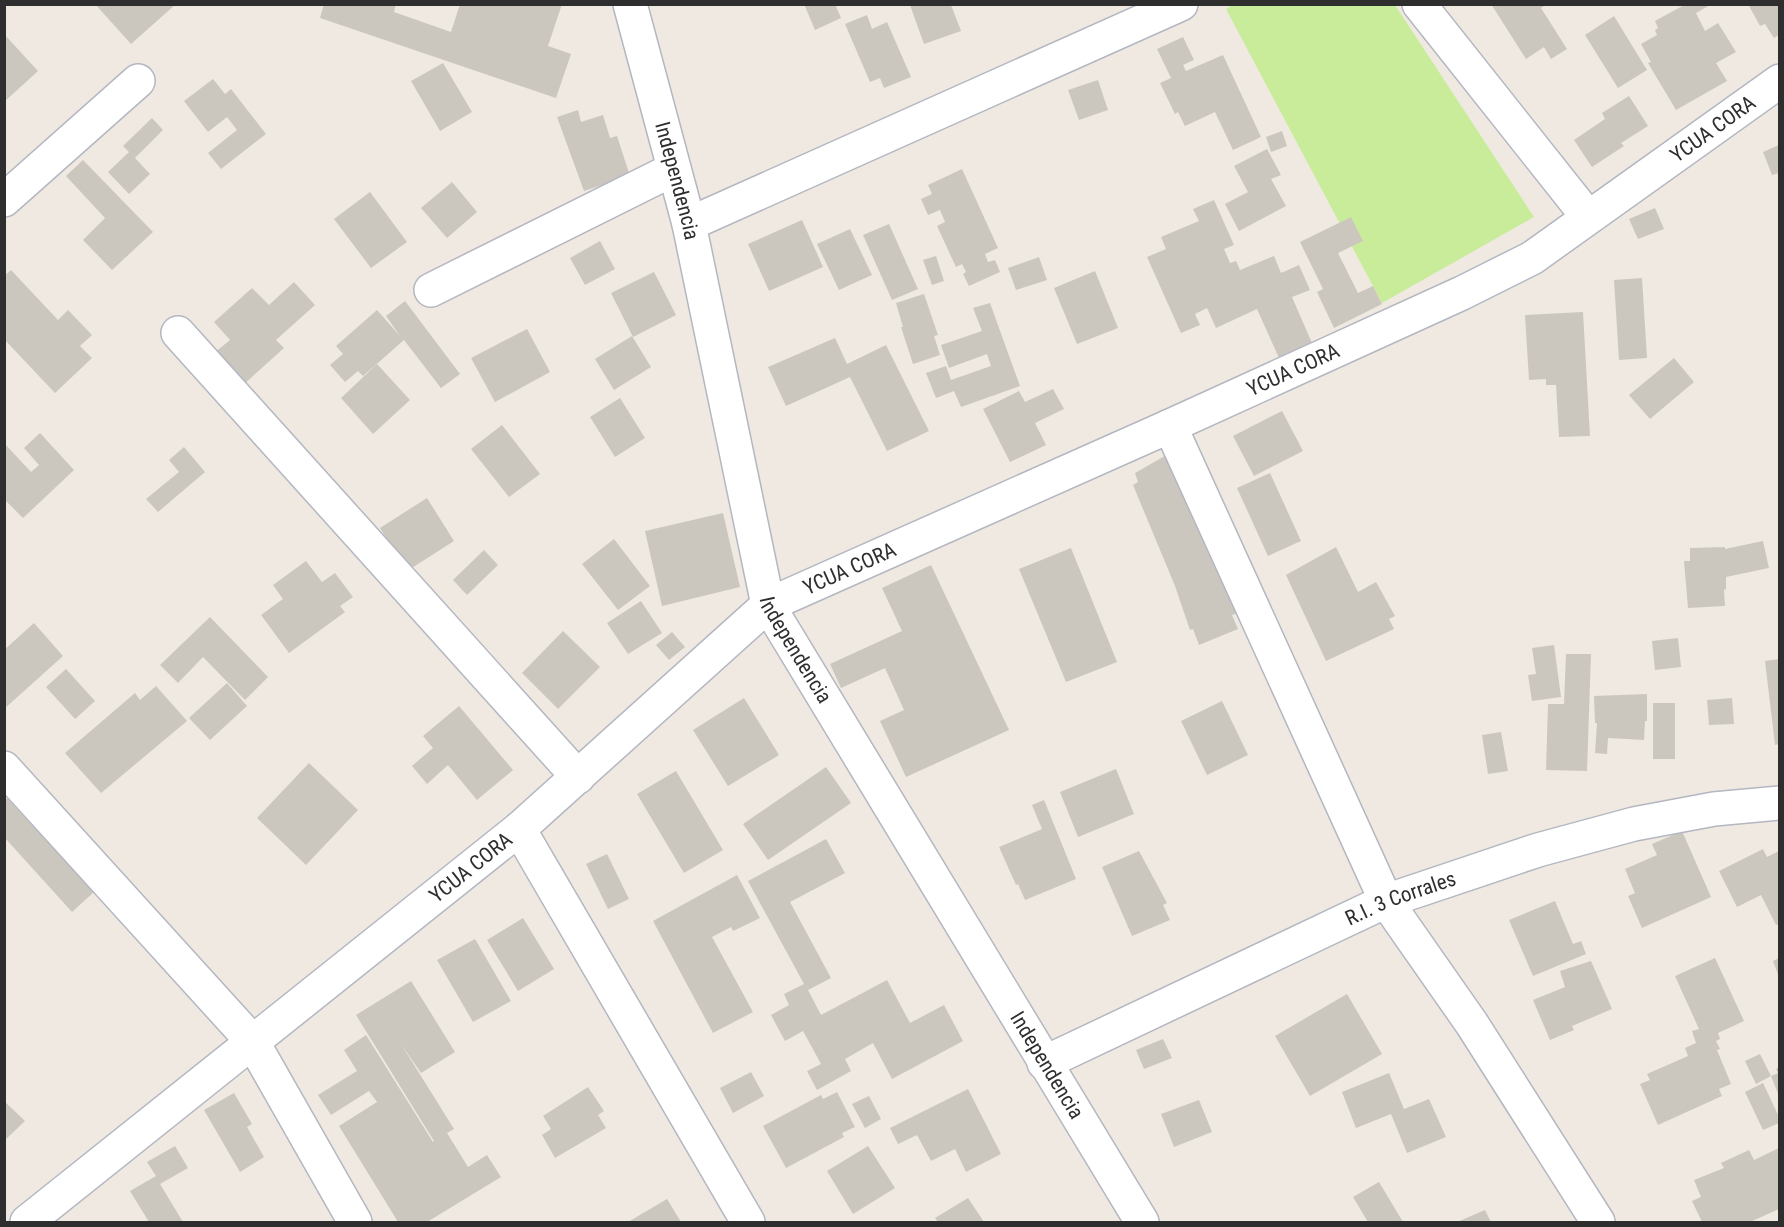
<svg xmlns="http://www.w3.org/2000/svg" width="1784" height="1227" font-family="'Roboto Condensed',sans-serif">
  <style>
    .pitch { fill: #c9ec9a }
    .building { fill: #cbc7bf }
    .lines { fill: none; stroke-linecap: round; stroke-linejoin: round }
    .street-casing { stroke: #b4b7c1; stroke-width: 36 }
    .street { stroke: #fff; stroke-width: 33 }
    .labels { text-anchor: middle; stroke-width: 4.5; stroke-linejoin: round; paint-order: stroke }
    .street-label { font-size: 21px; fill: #2e2e2e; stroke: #fff }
  </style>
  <rect width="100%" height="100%" fill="#efe9e1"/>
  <path class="pitch" d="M1234,4L1395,5L1534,217L1382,303L1226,9Z"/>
  <g class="building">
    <path d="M95,4H176L131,44Z"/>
    <path d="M324,4H396L394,12L451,32L460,4H562L548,46L571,54L556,98L320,18Z"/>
    <path d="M804,4H835L841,18L815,30Z"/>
    <path d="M1491,4H1547L1541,8L1567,49L1551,59L1544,47L1526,59Z"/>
    <path d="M1686,4H1712L1696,13L1705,31L1718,23L1736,52L1716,63L1727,81L1676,110L1648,63L1651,62L1641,44L1657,35L1655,30L1658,28L1655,21Z"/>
    <path d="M1748,4H1779V35L1774,38L1765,24L1760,26Z"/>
    <path d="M910,5H951L961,31L924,44Z"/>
    <path d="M867,15L872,29L887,22L911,77L884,88L880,78L870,82L845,24Z"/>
    <path d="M1614,16L1647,70L1618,88L1585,35Z"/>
    <path d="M4,34L38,71L4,102Z"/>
    <path d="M1183,37L1194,60L1183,65L1186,71L1223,55L1261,137L1233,150L1215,112L1185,126L1178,112L1175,114L1160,83L1171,78L1157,49Z"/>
    <path d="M443,63L472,112L440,131L411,81Z"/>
    <path d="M213,79L225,94L231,89L266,134L221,169L208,153L237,130L227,117L208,132L184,101Z"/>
    <path d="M1098,80L1108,110L1079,120L1068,90Z"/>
    <path d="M1629,96L1648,126L1621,143L1624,146L1592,167L1574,140L1605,119L1602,113Z"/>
    <path d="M578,110L581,122L603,115L610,138L617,136L630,176L584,191L557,117Z"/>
    <path d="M152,118L163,130L135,158L150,174L129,194L108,172L129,152L123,146Z"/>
    <path d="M1282,131L1287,146L1271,152L1266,137Z"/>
    <path d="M1779,145V173L1772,175L1763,152Z"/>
    <path d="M1267,149L1281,175L1271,179L1286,206L1239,231L1225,204L1248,192L1234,166Z"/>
    <path d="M83,160L153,232L112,270L83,240L105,218L66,176Z"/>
    <path d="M962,169L998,248L985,254L988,262L995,260L1000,272L969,286L963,274L966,272L962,264L956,267L937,226L945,222L940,210L928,215L921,199L932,194L928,185Z"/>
    <path d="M452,182L477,212L447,238L421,208Z"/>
    <path d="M370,192L407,242L371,268L334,219Z"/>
    <path d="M1214,200L1234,245L1224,249L1230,263L1236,261L1240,270L1274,256L1281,273L1299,265L1310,290L1292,297L1312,343L1279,358L1257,309L1216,328L1207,308L1195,314L1200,325L1181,333L1147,257L1166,249L1161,237L1199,221L1193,209Z"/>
    <path d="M1655,208L1664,229L1638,239L1629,219Z"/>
    <path d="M1351,217L1363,241L1338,253L1358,293L1373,286L1382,304L1334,328L1317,292L1323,289L1300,242Z"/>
    <path d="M802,220L823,267L769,291L748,244Z"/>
    <path d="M889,224L918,289L892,300L863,235Z"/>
    <path d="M850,229L872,275L839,290L817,244Z"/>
    <path d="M600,241L615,269L585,285L570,258Z"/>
    <path d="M936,256L944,281L932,285L923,260Z"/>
    <path d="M1039,257L1047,280L1016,290L1008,268Z"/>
    <path d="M11,270L58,320L68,310L92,335L80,346L92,358L55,393L4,339V308L6,306L4,304V276Z"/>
    <path d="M1095,271L1118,328L1077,344L1054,288Z"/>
    <path d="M654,272L676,315L633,337L611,293Z"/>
    <path d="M1642,278L1647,358L1619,360L1614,280Z"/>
    <path d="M294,282L315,305L276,340L284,348L243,385L214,353L230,340L214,322L252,288L269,305Z"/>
    <path d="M924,294L938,335L934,336L940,355L913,364L901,327H903L896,303Z"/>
    <path d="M405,301L460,374L441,388L404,340L363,376L358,371L345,382L330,365L343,354L336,346L377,310L400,336L386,316Z"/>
    <path d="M990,303L1020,386L961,407L954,391L936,398L926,373L946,366L951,380L991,366L987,354L949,368L941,345L982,331L973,308Z"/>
    <path d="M1583,312L1590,436L1559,437L1556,385H1546V379L1529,380L1525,315Z"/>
    <path d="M527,329L550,372L495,402L471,358Z"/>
    <path d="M632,336L651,367L614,390L595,359Z"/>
    <path d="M835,338L847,364L886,345L929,431L887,451L850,377L786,406L768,367Z"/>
    <path d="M1674,358L1694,382L1650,419L1629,395Z"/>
    <path d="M377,364L410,400L373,434L341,398Z"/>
    <path d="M1053,389L1064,409L1035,423L1046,445L1010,462L983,409L1019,391L1025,402Z"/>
    <path d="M620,398L645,438L615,457L590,417Z"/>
    <path d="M1282,411L1303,451L1254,476L1233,436Z"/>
    <path d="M502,425L540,474L509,497L471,449Z"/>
    <path d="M40,433L74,470L23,518L4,499V443L31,472L39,465L24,448Z"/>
    <path d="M184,447L205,472L158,512L146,499L179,472L169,460Z"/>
    <path d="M1177,449L1237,613L1232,615L1238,629L1199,645L1193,629L1190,630L1175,586L1133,485L1138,482L1135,473Z"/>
    <path d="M1270,473L1301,541L1268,556L1237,488Z"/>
    <path d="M427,498L454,541L407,571L380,528Z"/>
    <path d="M723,513L740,587L662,606L645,531Z"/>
    <path d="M614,539L650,586L618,610L582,564Z"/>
    <path d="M1763,541L1769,568L1726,577V589L1724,590L1725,606L1688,608L1684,561H1690V548L1725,547V549Z"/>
    <path d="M1336,547L1358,592L1376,582L1395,616L1389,619L1394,629L1326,661L1286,575Z"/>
    <path d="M1071,548L1117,662L1066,682L1019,569Z"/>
    <path d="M484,550L498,565L467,595L453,580Z"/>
    <path d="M306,561L322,582L335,573L353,597L340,606L345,612L289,653L261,615L283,599L273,585Z"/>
    <path d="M931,565L1009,730L906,777L880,721L904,710L885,668L841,688L830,664L902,631L882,588Z"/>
    <path d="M641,601L662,633L628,654L607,623Z"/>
    <path d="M210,617L268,677L245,700L203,657L178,683L160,665Z"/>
    <path d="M34,623L63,656L4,709V650Z"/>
    <path d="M563,631L600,667L558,709L522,673Z"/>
    <path d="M672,632L685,647L669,660L656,645Z"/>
    <path d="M1678,638L1681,667L1655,670L1652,641Z"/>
    <path d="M1554,645L1561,697L1532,701L1528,675L1536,674L1532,648Z"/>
    <path d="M1566,654H1591L1587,771L1546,770L1548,704H1564Z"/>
    <path d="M1779,659V744L1775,745L1765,661Z"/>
    <path d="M66,669L95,701L75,719L46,687Z"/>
    <path d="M227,683L247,706L210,740L189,718Z"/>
    <path d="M156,686L187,721L101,793L65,753L135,693L140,700Z"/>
    <path d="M1647,694V721H1645L1644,740L1608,738L1607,754L1595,753L1597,723H1595L1594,696Z"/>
    <path d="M744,698L779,755L728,786L693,730Z"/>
    <path d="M1732,698L1734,724L1709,725L1707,700Z"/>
    <path d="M1222,701L1248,755L1207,775L1181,721Z"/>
    <rect x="1653" y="703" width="22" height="56"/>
    <path d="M459,706L513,770L477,800L448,765L427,784L412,766L433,748L423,736Z"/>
    <path d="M1501,732L1508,771L1488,774L1482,735Z"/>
    <path d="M309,763L358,810L306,865L257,818Z"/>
    <path d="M826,767L851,803L768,860L743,824Z"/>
    <path d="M1116,769L1134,814L1078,837L1060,792Z"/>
    <path d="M676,771L723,850L684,873L637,794Z"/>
    <path d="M7,798L94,892L72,912L5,838V800Z"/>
    <path d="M1044,800L1076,879L1025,900L1018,884L1016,885L999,847L1042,829L1032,805Z"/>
    <path d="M1682,831L1711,897L1642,928L1628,896L1635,893L1625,869L1657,855L1652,844Z"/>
    <path d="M826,839L845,873L790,902L831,978L808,990L821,1015L887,980L910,1023L944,1005L963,1041L892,1079L873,1043L845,1059L851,1071L817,1090L807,1071L821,1064L803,1031L785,1041L771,1015L789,1005L784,994L804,984L748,881Z"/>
    <path d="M1763,849L1767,857L1779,851V924L1776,925L1761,895L1737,907L1719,871Z"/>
    <path d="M1139,851L1167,903L1163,905L1170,920L1132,936L1102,867Z"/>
    <path d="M607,854L629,899L608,909L586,864Z"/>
    <path d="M737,875L760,918L733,931L731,927L712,937L753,1012L713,1033L653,921Z"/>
    <path d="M1555,901L1573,944L1581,941L1586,954L1533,976L1509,920Z"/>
    <path d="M523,918L554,969L518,991L487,940Z"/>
    <path d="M475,939L511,1001L473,1022L437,960Z"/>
    <path d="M1715,958L1744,1021L1718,1033L1720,1039L1716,1041L1720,1049L1717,1050L1731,1084L1719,1089L1722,1096L1658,1125L1640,1084L1650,1080L1647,1074L1688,1056L1685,1048L1696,1043L1692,1031L1699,1029L1675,976Z"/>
    <path d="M1779,958V977L1773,961Z"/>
    <path d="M1591,961L1612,1009L1572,1026L1574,1030L1550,1040L1533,1000L1565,987L1560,971Z"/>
    <path d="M411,981L455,1052L421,1073L401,1044L454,1129L447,1133L468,1167L487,1155L501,1177L427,1222H398L339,1126L377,1102L369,1091L331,1115L318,1095L357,1071L344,1050L366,1035L433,1142L434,1141L356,1015Z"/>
    <path d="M1347,994L1382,1054L1310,1096L1275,1036Z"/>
    <path d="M1163,1039L1172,1058L1144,1069L1136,1050Z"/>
    <path d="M1760,1054L1771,1076L1756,1084L1745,1061Z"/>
    <path d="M1779,1067V1096L1771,1076L1778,1073L1776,1069Z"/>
    <path d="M751,1072L764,1096L733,1113L720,1088Z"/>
    <path d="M1389,1073L1404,1109L1429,1099L1446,1137L1407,1153L1391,1114L1356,1128L1342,1092Z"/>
    <path d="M1763,1083L1779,1117V1123L1763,1130L1745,1092Z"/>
    <path d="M588,1087L604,1111L598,1115L606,1128L555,1158L542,1135L551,1129L543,1116Z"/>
    <path d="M968,1089L1001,1154L966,1172L955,1149L931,1161L917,1135L898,1144L890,1128Z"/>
    <path d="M837,1092L855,1127L842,1133L844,1137L786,1168L763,1126L821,1095L823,1099Z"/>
    <path d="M234,1093L252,1124L247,1127L264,1157L240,1172L204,1110Z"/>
    <path d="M869,1096L881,1119L865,1128L852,1104Z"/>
    <path d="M1199,1100L1212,1132L1174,1147L1161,1114Z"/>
    <path d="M4,1101L25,1121L4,1141Z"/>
    <path d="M175,1146L188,1168L160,1184L183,1222H149L130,1191L156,1176L147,1162Z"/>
    <path d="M868,1146L895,1188L853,1214L827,1171Z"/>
    <path d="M1779,1148V1209L1750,1222H1702L1692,1201L1701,1197L1694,1180L1724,1168L1721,1163L1749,1150L1754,1160Z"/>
    <path d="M1379,1182L1403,1222H1368L1353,1197Z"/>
    <path d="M968,1198L984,1222H938L935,1218Z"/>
    <path d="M667,1199L681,1222H628Z"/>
    <path d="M1485,1210L1491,1222H1457Z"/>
  </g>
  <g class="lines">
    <defs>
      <g id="street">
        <path id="s1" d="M630,4L689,224L768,605L1142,1222"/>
        <path d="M1419,4L1588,217"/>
        <path d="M4,200L138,81"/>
        <path d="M689,224L1181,4"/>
        <path d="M431,290L674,169"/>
        <path d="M178,333L578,777"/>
        <path d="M1170,426L1386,901L1472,1024L1598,1222"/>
        <path d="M4,768L252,1041L355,1222"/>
        <path d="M519,829L748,1222"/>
        <path id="s2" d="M1044,1063L1386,901L1538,850L1634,824L1714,809L1780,803"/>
        <path id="s3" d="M27,1222L519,829L768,605L1170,426L1462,293L1532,258L1780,81"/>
      </g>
    </defs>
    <use href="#street" class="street-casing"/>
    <use href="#street" class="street"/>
  </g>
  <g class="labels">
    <g class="street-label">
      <text dy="7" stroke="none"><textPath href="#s3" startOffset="2026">YCUA CORA</textPath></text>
      <text dy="7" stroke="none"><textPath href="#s1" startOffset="183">Independencia</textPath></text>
      <text dy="7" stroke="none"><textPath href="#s3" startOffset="1540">YCUA CORA</textPath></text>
      <text dy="7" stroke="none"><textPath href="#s3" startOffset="1054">YCUA CORA</textPath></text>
      <text dy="7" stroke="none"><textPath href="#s1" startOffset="669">Independencia</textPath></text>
      <text dy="7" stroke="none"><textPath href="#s3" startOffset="568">YCUA CORA</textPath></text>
      <text dy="7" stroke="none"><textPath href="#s2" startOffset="393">R.I. 3 Corrales</textPath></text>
      <text dy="7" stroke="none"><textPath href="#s1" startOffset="1155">Independencia</textPath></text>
    </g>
  </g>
  <rect width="1784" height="1227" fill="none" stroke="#2e2e2e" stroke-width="12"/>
</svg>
